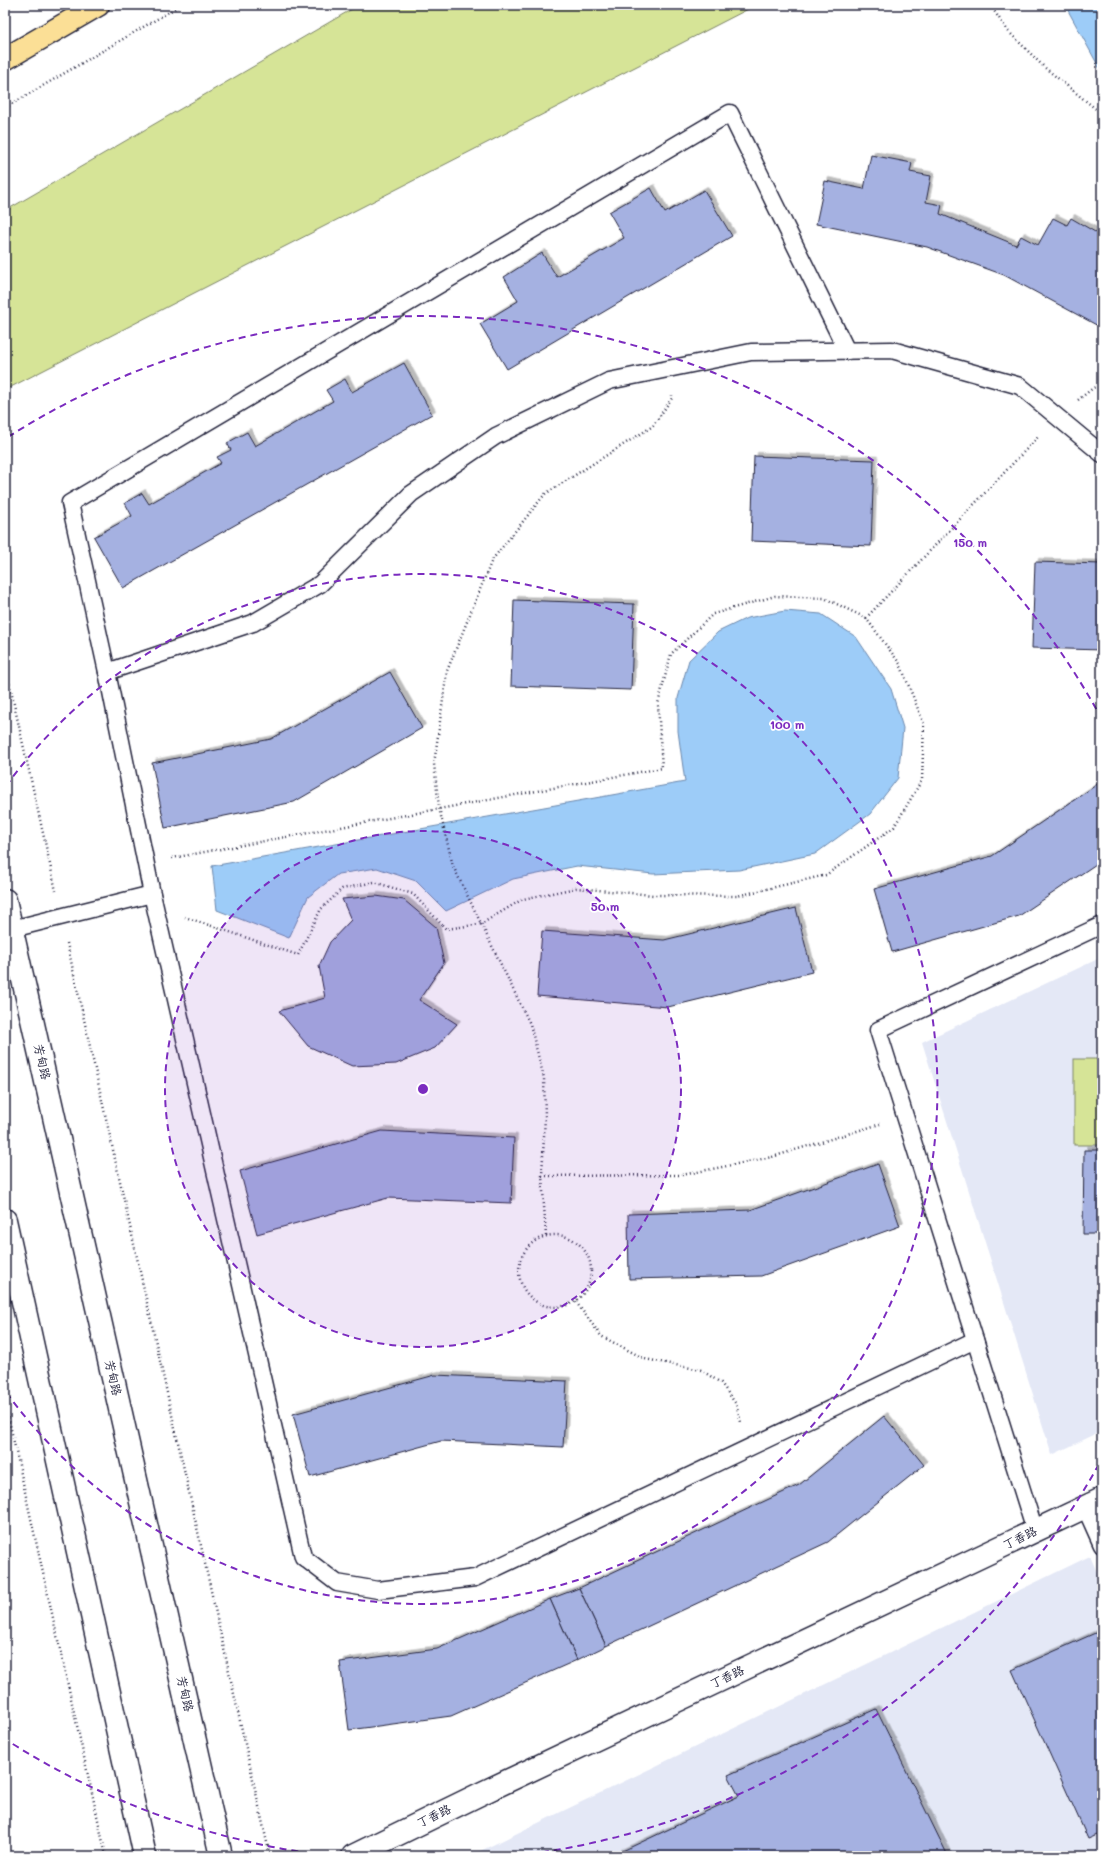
<svg xmlns="http://www.w3.org/2000/svg" width="1107" height="1861" font-family="Mali,'LXGW WenKai TC',sans-serif">
  <style>
    .built { fill: #e4e8f6 }
    .green { fill: #d6e497; stroke: #7c8369 }
    .water { fill: #9dccf8; stroke: #6c88ac }
    .building { fill: #a5b1e1; stroke: #22223b; filter: url(#shadow) }
    .lines { fill: none; stroke-linecap: round; stroke-linejoin: round }
    .lane-casing { stroke: #22223b; stroke-width: 19 }
    .secondary-casing { stroke: #22223b; stroke-width: 25 }
    .primary-casing { stroke: #22223b; stroke-width: 25 }
    .path { stroke: #22223b; stroke-width: 2.5; stroke-dasharray: 1 3; stroke-linecap: butt }
    .lane { stroke: #fff; stroke-width: 16 }
    .secondary { stroke: #fff; stroke-width: 22 }
    .primary { stroke: #fbdf96; stroke-width: 22 }
    .ring { fill: none; stroke: #7b2cbf; stroke-width: 2; stroke-dasharray: 7 5 }
    .labels { text-anchor: middle; stroke-width: 3.5; stroke-linejoin: round; paint-order: stroke }
    .street-label { font-size: 12px; fill: #22223b; stroke: #fff }
    .centre { fill: #7b2cbf; stroke: #fff; stroke-width: 2 }
    .ring-label { font-size: 12px; text-anchor: middle; font-weight: bold; fill: #7b2cbf; stroke: #fff; stroke-width: 3.5; stroke-linejoin: round; paint-order: stroke }
  </style>
  <defs>
    <filter id="shadow"><feDropShadow dx="3.5" dy="-3.5" stdDeviation="0" flood-color="#0004"/></filter>
  </defs>
  <rect width="100%" height="100%" fill="#fff"/>
  <filter id="ink" filterUnits="userSpaceOnUse"><feTurbulence type="fractalNoise" baseFrequency=".025" numOctaves="2"/><feDisplacementMap in="SourceGraphic" scale="8" xChannelSelector="R" yChannelSelector="G"/><feConvolveMatrix kernelMatrix="1 2 1 2 8 2 1 2 1" color-interpolation-filters="sRGB"/></filter>
  <g filter="url(#ink)">
    <g class="built">
      <path d="M1102,957V1431L1052,1455L922,1042Z"/>
      <path d="M1090,1556L1102,1584V1856H470Z"/>
    </g>
    <g class="green">
      <path d="M359,5H756L5,390V211Z"/>
      <rect x="1074" y="1059" width="28" height="86"/>
    </g>
    <g class="water">
      <path d="M1065,5H1102V70L1100,69Z"/>
      <path d="M785,611L821,614L856,637L891,689L903,728L898,778L870,814L815,854L739,870L653,874L577,866L513,879L446,911L416,881L377,868L338,874L308,897L289,938L217,910L212,866L685,782L678,731V698L689,660L718,632L747,618Z"/>
    </g>
    <g class="building">
      <path d="M871,155L912,163L910,172L931,176L926,202L942,205L940,214L1016,245L1021,236L1038,245L1053,218L1067,225L1071,218L1102,236V328L1004,275L927,247L816,224L825,181L864,189Z"/>
      <path d="M651,188L665,213L704,190L732,236L507,369L480,324L518,301L504,277L542,253L557,277L624,238L609,212Z"/>
      <path d="M404,363L432,414L123,588L94,537L132,516L125,503L142,493L149,504L221,463L217,457L231,450L227,443L247,432L255,446L333,401L326,390L345,379L352,392Z"/>
      <path d="M754,456L874,460L871,546L751,541Z"/>
      <path d="M1035,562L1102,564V650L1032,648Z"/>
      <path d="M514,600L634,604L631,690L511,686Z"/>
      <path d="M390,672L422,728L294,802L165,828L152,763L271,739Z"/>
      <path d="M1102,781V860L1019,916L892,952L874,889L992,856Z"/>
      <path d="M376,896L404,900L436,927L444,963L419,1000L457,1024L435,1048L396,1064L352,1066L308,1046L279,1011L325,998L319,966L330,942L351,920L342,899Z"/>
      <path d="M796,908L812,972L668,1007L537,996L542,931L664,940Z"/>
      <path d="M382,1131L514,1138L511,1203L388,1198L257,1234L240,1171Z"/>
      <path d="M1084,1150H1102V1234H1083Z"/>
      <path d="M878,1164L900,1226L761,1276L629,1279L628,1214L750,1210Z"/>
      <path d="M435,1375L567,1381L563,1447L441,1441L310,1477L293,1414Z"/>
      <path d="M884,1416L924,1465L828,1542L606,1646L579,1588L799,1485Z"/>
      <path d="M579,1588L606,1646L577,1660L550,1599Z"/>
      <path d="M550,1599L577,1660L451,1716L349,1730L340,1662L437,1649Z"/>
      <path d="M1102,1630V1833L1088,1839L1012,1670Z"/>
      <path d="M876,1709L948,1856H612L739,1796L728,1775Z"/>
    </g>
    <g class="lines">
      <defs>
        <g id="lane">
          <path d="M107,672L70,503L730,113L847,351"/>
          <path d="M12,929L152,894"/>
          <path d="M975,1340L475,1578L378,1590L337,1583L303,1557L152,894L107,672L253,623L320,584L411,494L496,436L609,381L751,352L892,350L1020,386L1102,454"/>
          <path d="M1085,1507L1102,1545"/>
          <path d="M1035,1531L878,1030L1102,925"/>
        </g>
        <g id="secondary">
          <path d="M5,900L221,1856"/>
          <path d="M5,1220L145,1856"/>
          <path d="M353,1856L478,1795L1102,1499"/>
        </g>
        <path id="primary" d="M5,59L98,5"/>
      </defs>
      <use href="#lane" class="lane-casing"/>
      <use href="#secondary" class="secondary-casing"/>
      <use href="#primary" class="primary-casing"/>
      <g class="path">
        <path d="M990,5L1008,31L1044,67L1102,114"/>
        <path d="M5,108L181,5"/>
        <path d="M1078,400L1093,388L1102,384"/>
        <path d="M866,618L1039,436"/>
        <path d="M5,664L56,891"/>
        <path d="M172,858L662,768L658,704L671,654L713,614L775,596L824,598L866,618L900,664L924,724L922,780L894,827L826,875L737,896L653,895L576,888L523,899L481,924L446,929L413,894L374,882L342,889L321,909L298,955L185,917"/>
        <path d="M67,943L270,1856"/>
        <path d="M542,1176L682,1175L772,1157L880,1124"/>
        <circle cx="555" cy="1271" r="36"/>
        <path d="M546,1236L542,1176L545,1116L544,1078L530,1024L453,866L439,808L434,764L447,671L492,560L545,494L653,426L672,398V395"/>
        <path d="M576,1302L601,1336L645,1359L701,1370L721,1383L736,1404L741,1422"/>
        <path d="M5,1402L106,1856"/>
      </g>
      <use href="#lane" class="lane"/>
      <use href="#secondary" class="secondary"/>
      <use href="#primary" class="primary"/>
    </g>
  </g>
  <circle cx="423" cy="1089" r="258" fill="#7b2cbf" fill-opacity=".12"/>
  <g class="ring">
    <circle cx="423" cy="1089" r="258"/>
    <path d="M6 786A515 515 0 1 1 6 1392"/>
    <path d="M1099 1464A773 773 0 0 1 524 1855M322 1855A773 773 0 0 1 8 1741M8 437A773 773 0 0 1 1099 714"/>
  </g>
  <g class="labels">
    <g class="street-label">
      <text transform="translate(42 1062) rotate(77)" y="4">芳甸路</text>
      <text transform="translate(113 1378) rotate(77)" y="4">芳甸路</text>
      <text transform="translate(1020 1538) rotate(-26)" y="4">丁香路</text>
      <text transform="translate(727 1677) rotate(-25)" y="4">丁香路</text>
      <text transform="translate(185 1694) rotate(77)" y="4">芳甸路</text>
      <text transform="translate(434 1816) rotate(-26)" y="4">丁香路</text>
    </g>
  </g>
  <circle cx="423" cy="1089" r="6" class="centre"/>
  <g class="ring-label">
    <text x="970" y="547">150 m</text>
    <text x="787" y="729">100 m</text>
    <text x="605" y="911">50 m</text>
  </g>
  <rect width="1107" height="1861" fill="none" stroke="#fff" stroke-width="20"/>
  <rect x="10" y="10" width="1087" height="1841" fill="none" stroke="#22223b" stroke-width="1.5" filter="url(#ink)"/>
</svg>
